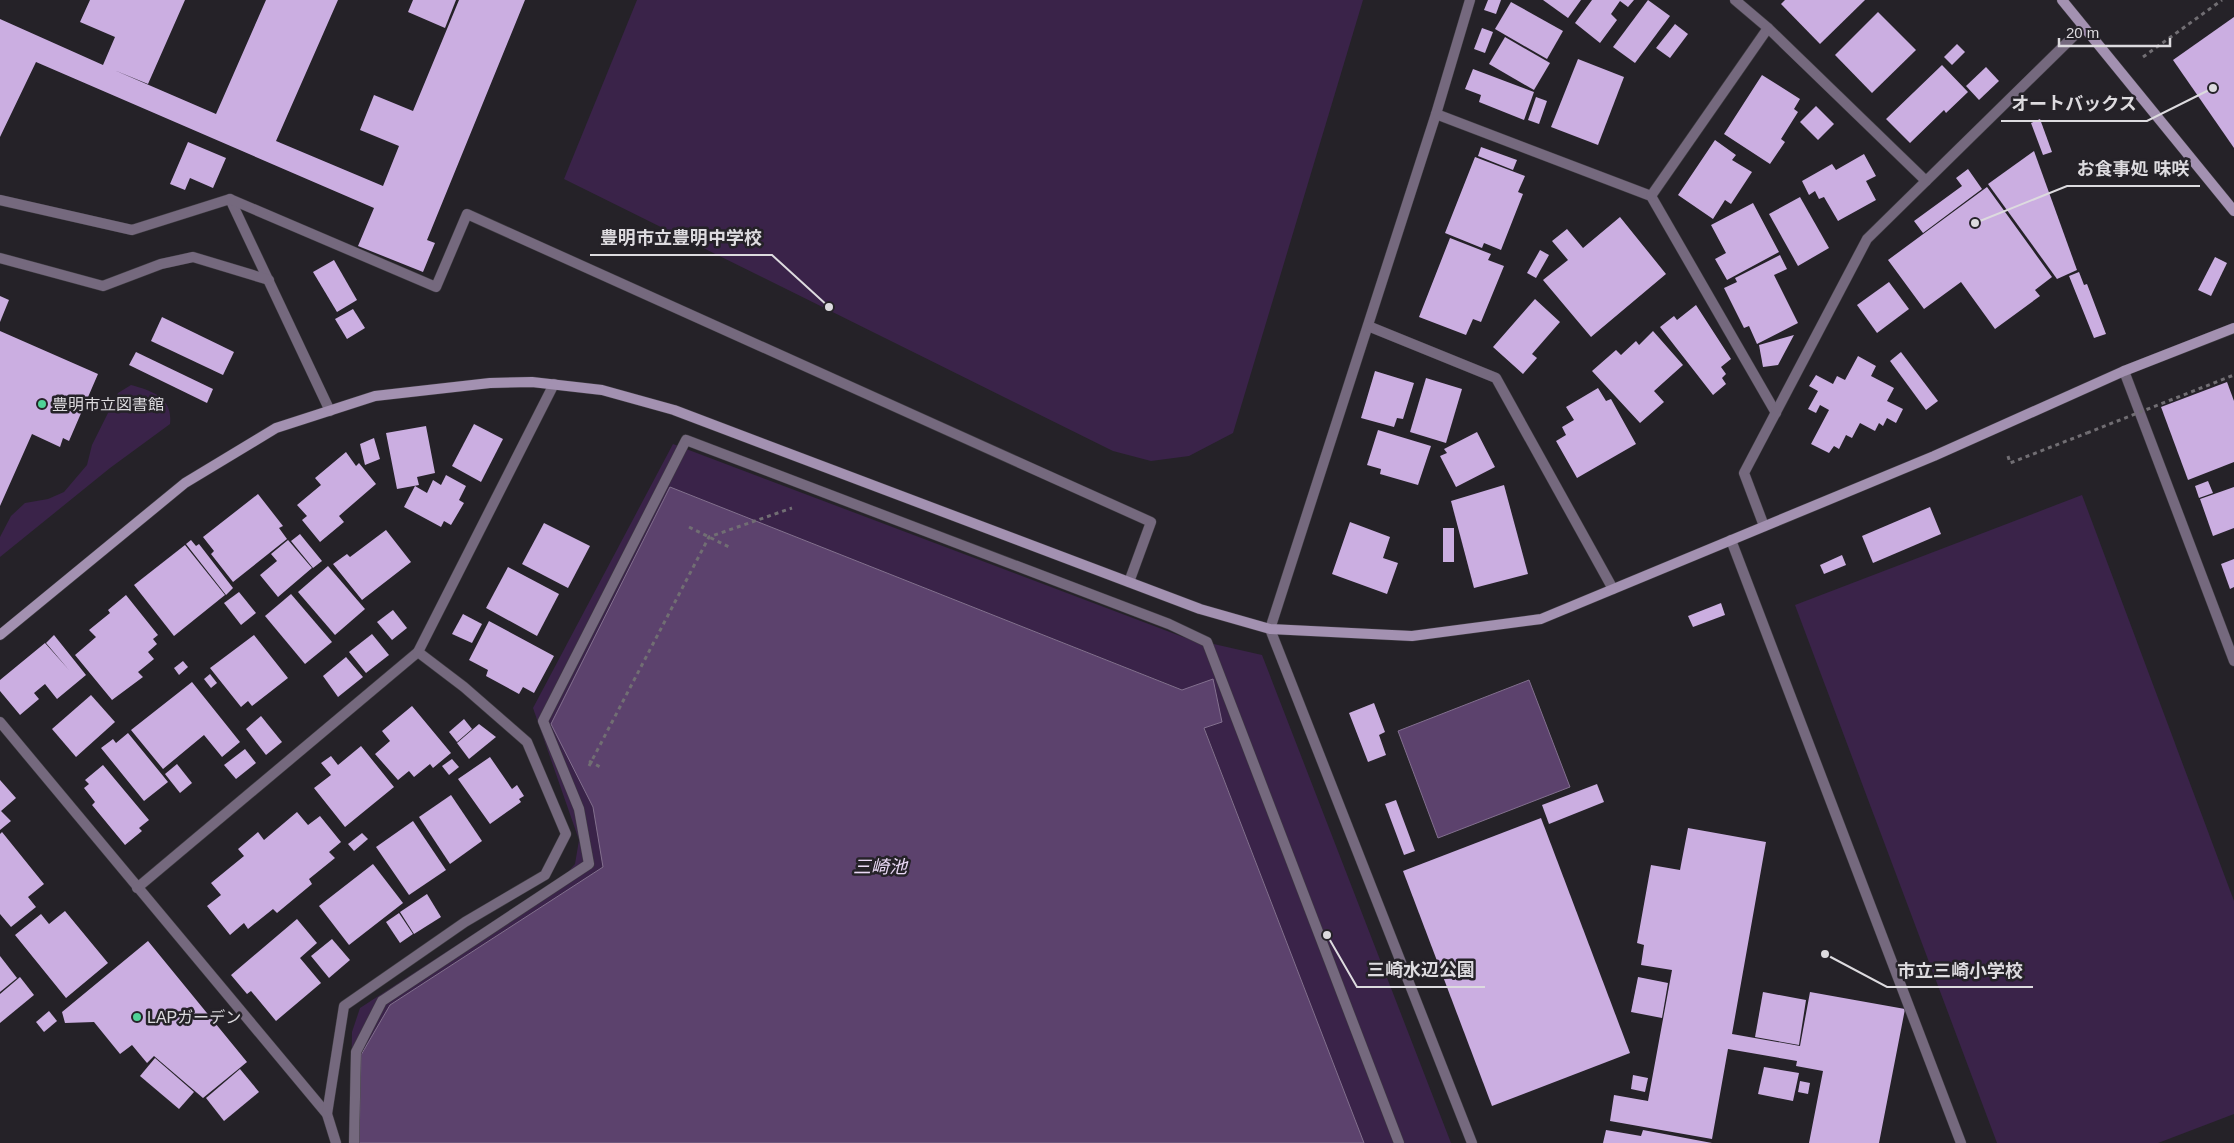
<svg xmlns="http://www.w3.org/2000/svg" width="2234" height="1143" font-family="Arial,'Noto Sans JP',sans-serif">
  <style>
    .green { fill: #3a2349 }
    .water { fill: #5c426d; stroke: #83708f }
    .building { fill: #cbaee1 }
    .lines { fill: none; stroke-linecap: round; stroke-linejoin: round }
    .lane-casing { stroke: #3f3c42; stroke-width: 11 }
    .street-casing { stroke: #3f3c42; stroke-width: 11 }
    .secondary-casing { stroke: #3f3c42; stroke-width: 11 }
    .path { stroke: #716e73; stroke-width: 3; stroke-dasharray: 4 4; stroke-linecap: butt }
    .lane { stroke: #75697e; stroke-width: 10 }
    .street { stroke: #75697e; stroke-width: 10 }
    .secondary { stroke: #a391b1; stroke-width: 10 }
    .path-bridge { stroke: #716e73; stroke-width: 3; stroke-dasharray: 4 4; stroke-linecap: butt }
    .poi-dot { fill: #50d398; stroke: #252228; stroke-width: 2 }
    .labels { text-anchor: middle; stroke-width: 5; stroke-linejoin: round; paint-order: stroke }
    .poi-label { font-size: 16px; fill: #dddbdf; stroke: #252228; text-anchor: start }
    .water-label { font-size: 18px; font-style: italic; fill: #ead9f6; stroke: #252228 }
    .leader { fill: none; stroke: #dddbdf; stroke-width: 2 }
    .callout-dot { fill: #dddbdf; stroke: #252228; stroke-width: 2 }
    .callout-label { font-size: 18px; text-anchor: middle; font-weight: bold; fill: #dddbdf; stroke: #252228; stroke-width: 5; stroke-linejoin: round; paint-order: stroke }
  </style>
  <rect width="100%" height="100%" fill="#252228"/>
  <g class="green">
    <path d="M637,0H1363L1233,433L1189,456L1151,461L1113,451L564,179Z"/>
    <path d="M131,385C153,391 173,398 170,424L110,468L0,557V537L11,516L25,503L48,499L64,492L87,465L92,445L118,393Z"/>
    <path d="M673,444L1183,637L1262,655L1451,1143H1364L1204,727L1213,680L1183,690L670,487L552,724L593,807L603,867L390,1005L361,1055L359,1143H350L352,1032L360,1008L567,873L575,864L579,840L533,708Z"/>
    <path d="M2082,495L2234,901V1114L2158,1143H1997L1795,605Z"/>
  </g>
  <g class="water">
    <path d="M670,487L1182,690L1213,679L1222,722L1204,728L1364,1143H359L361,1055L390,1005L603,867L593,807L551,724Z"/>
    <path d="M1529,680L1570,787L1438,838L1398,731Z"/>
  </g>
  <g class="building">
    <path d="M90,0H185L148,84L114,70L216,114L266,0H338L276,141L383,186L399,146L360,130L374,95L413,111L459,0H525L427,240L435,243L423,272L358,246L374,208L36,62L0,137V19L103,65L115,37L80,22Z"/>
    <path d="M413,0H456L445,28L408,12Z"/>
    <path d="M1488,0H1501L1496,14L1484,10Z"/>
    <path d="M1543,0H1581L1568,18Z"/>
    <path d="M1592,0H1634L1628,7L1620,1L1611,14L1617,20L1600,43L1575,23Z"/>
    <path d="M1648,0L1670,16L1635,63L1613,47Z"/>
    <path d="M1785,0H1865L1820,44L1781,4Z"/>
    <path d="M1511,2L1563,31L1547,59L1495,29Z"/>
    <path d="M1878,12L1916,50L1872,93L1835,55Z"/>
    <path d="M2234,17V148L2173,60Z"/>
    <path d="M1675,24L1688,34L1670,58L1656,48Z"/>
    <path d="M1482,28L1493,32L1485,53L1474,49Z"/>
    <path d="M1505,37L1550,63L1534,90L1489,64Z"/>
    <path d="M1957,44L1965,52L1952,65L1944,57Z"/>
    <path d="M1578,59L1624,77L1598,145L1551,127Z"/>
    <path d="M1942,65L1968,92L1946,113L1944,110L1910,143L1886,119Z"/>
    <path d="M1986,67L1999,81L1979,100L1966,86Z"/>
    <path d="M1473,69L1534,92L1524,120L1479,102L1481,95L1465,89Z"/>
    <path d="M1762,75L1800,99L1794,109L1798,112L1781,139L1785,142L1770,164L1724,134Z"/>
    <path d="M1536,97L1547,101L1539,124L1528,120Z"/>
    <path d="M1816,106L1834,124L1818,140L1800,122Z"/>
    <path d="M2040,119L2052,152L2043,155L2031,123Z"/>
    <path d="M1715,140L1736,155L1732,160L1752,172L1731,204L1725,200L1713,219L1678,195Z"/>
    <path d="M188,142L226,158L213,188L190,178L185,190L170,184Z"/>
    <path d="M1481,147L1517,160L1513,170L1478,156Z"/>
    <path d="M2034,151L2077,270L2057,279L1988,184Z"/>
    <path d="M1864,154L1876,176L1866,181L1876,200L1838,221L1824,197L1819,199L1815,191L1809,195L1802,181L1832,164L1836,170Z"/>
    <path d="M1475,157L1525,176L1518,192L1523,194L1501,250L1484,243L1482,248L1445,233Z"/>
    <path d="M1968,169L1982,189L1923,233L1914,221L1962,186L1956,178Z"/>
    <path d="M1987,187L2052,277L2035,290L2040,296L1995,329L1961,282L1924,309L1888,260Z"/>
    <path d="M1800,197L1829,248L1798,266L1769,214Z"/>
    <path d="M1753,203L1779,252L1727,280L1715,259L1726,253L1711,225Z"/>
    <path d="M1620,217L1666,274L1591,337L1543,280L1568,260L1552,241L1567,229L1583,248Z"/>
    <path d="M1450,238L1491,254L1488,260L1504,266L1481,322L1473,319L1466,335L1419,317Z"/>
    <path d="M1540,250L1549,255L1536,278L1527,273Z"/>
    <path d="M1780,255L1787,269L1774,275L1798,323L1757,344L1749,326L1744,328L1724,288L1737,282L1735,278Z"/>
    <path d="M2215,257L2227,263L2211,296L2198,290Z"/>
    <path d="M334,260L357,300L337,312L313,272Z"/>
    <path d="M2079,272L2084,285L2087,284L2106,334L2094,338L2069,276Z"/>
    <path d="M1889,282L1909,309L1877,333L1857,305Z"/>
    <path d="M0,296L9,300L0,322Z"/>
    <path d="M1535,299L1560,322L1532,354L1537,358L1523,374L1493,347Z"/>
    <path d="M1696,305L1731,359L1721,367L1726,374L1722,378L1726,384L1713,395L1660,327L1674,316L1677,320Z"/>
    <path d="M353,309L365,328L347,339L335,319Z"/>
    <path d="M162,317L234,352L223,375L151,341Z"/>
    <path d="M0,331L98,374L69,441L63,438L60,447L32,434L0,506Z"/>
    <path d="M1653,331L1683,365L1654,391L1664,402L1640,423L1592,371L1616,350L1621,355L1636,341L1639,345Z"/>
    <path d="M1794,335L1778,365L1763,367L1759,345Z"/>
    <path d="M136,352L213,389L207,403L129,365Z"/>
    <path d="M1901,352L1938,401L1926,410L1890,361Z"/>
    <path d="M1858,356L1876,366L1871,376L1894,388L1887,401L1903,409L1896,423L1887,418L1883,426L1879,423L1875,431L1860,423L1852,438L1846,435L1839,449L1834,446L1829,453L1811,444L1829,410L1820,405L1816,413L1808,409L1818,391L1809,386L1816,375L1833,384L1837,376L1845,380Z"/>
    <path d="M1375,371L1414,383L1403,419L1397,418L1394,427L1361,418Z"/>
    <path d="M1426,378L1462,389L1446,443L1410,432Z"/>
    <path d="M2227,382L2234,401V462L2188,480L2161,407Z"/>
    <path d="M1598,388L1606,401L1611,399L1636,444L1577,478L1556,441L1566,435L1562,427L1574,420L1566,407Z"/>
    <path d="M474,424L503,439L481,482L452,466Z"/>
    <path d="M426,426L435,473L417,477L419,485L397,489L386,433Z"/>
    <path d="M1378,430L1431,446L1418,485L1380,474L1381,469L1367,465Z"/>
    <path d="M1477,432L1495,467L1456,487L1440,456L1447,453L1444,449Z"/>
    <path d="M374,438L380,459L365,465L360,444Z"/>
    <path d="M346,452L356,466L359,463L376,484L339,516L344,522L320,542L302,520L307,516L297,505L321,485L315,478Z"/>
    <path d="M446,475L466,486L459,500L464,503L451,525L444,521L441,527L404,507L415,486L427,493L433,480L441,485Z"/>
    <path d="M2208,481L2213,493L2199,498L2195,486Z"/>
    <path d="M1504,485L1528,574L1474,588L1451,501Z"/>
    <path d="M2234,487V528L2213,536L2200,499Z"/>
    <path d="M258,494L283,526L279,528L287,539L233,582L211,554L214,551L203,537Z"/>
    <path d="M1930,507L1941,534L1873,563L1862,536Z"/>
    <path d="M1350,522L1390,537L1383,558L1398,563L1387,594L1332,574Z"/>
    <path d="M544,523L590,546L568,588L522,564Z"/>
    <rect x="1443" y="528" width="11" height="34"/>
    <path d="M386,530L411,562L362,600L333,564L347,554L350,557Z"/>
    <path d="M300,534L322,561L313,568L291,541Z"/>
    <path d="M191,540L196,546L199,544L233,588L226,595L186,544Z"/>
    <path d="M288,540L312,568L278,597L260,575L277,561L271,554Z"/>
    <path d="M185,545L225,595L174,636L134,585Z"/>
    <path d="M1842,555L1846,565L1824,574L1820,565Z"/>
    <path d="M2234,559V587L2230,589L2221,564Z"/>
    <path d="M328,566L365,609L335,635L298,592Z"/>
    <path d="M508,567L559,594L537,636L486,608Z"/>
    <path d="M239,592L256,613L241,625L224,603Z"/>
    <path d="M291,594L332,642L305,664L265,616Z"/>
    <path d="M126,595L158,635L153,639L157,644L148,652L154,659L138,672L143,677L112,700L75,655L96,637L89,630L110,613L108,610Z"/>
    <path d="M1721,603L1725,615L1693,627L1688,616Z"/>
    <path d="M393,610L407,628L392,640L377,622Z"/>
    <path d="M463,614L482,624L472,643L452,634Z"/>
    <path d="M489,621L554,656L534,693L523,687L519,694L486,676L488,670L469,660Z"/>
    <path d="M372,634L389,655L366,673L349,652Z"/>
    <path d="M54,635L86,675L57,699L45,684L34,693L39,699L20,715L0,691V680L45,643L69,670L46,643Z"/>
    <path d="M254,635L288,678L252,706L248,701L241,707L210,668Z"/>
    <path d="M346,657L363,677L338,697L323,676Z"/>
    <path d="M183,661L188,667L179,675L174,668Z"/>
    <path d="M210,674L217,683L211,688L204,679Z"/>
    <path d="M192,682L240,742L222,757L204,735L163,769L131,730Z"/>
    <path d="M91,695L115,722L76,757L52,729Z"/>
    <path d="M1374,703L1385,732L1379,735L1386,755L1368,762L1349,713Z"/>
    <path d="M412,706L451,753L433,768L430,764L414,777L409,771L398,780L375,754L390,741L382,731Z"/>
    <path d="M261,716L282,742L266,755L246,729Z"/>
    <path d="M464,719L472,729L457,742L449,732Z"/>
    <path d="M479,724L496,737L469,759L457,743Z"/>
    <path d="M128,733L168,782L144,801L101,748L113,739L116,743Z"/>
    <path d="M361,746L394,787L345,827L314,788L331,775L321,763L331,756L338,765Z"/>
    <path d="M245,749L256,763L236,779L224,765Z"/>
    <path d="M490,757L512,789L517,785L524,796L519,799L521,802L490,824L458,779Z"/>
    <path d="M452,759L459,767L449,775L442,766Z"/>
    <path d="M177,764L192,783L180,793L165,774Z"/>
    <path d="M103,765L149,820L139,828L142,831L125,845L92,805L95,802L84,788L89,784L85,780Z"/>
    <path d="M0,780L16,798L1,811L11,821L0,830Z"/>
    <path d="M1597,784L1604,802L1549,824L1542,805Z"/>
    <path d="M451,795L482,841L450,864L419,817Z"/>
    <path d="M1396,800L1415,851L1404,855L1385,804Z"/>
    <path d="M297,812L308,825L320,816L341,842L329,852L335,858L309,879L312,884L277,913L273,909L248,929L244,923L230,935L207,906L221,895L211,883L244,856L238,849L258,832L264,840Z"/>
    <path d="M1541,818L1630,1053L1492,1106L1403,871Z"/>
    <path d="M413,821L446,870L409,895L376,847Z"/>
    <path d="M1688,828L1766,842L1732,1034L1800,1046L1810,992L1905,1009L1879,1143H1809L1823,1071L1796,1066L1797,1061L1728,1049L1712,1139L1610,1121L1614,1095L1648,1101L1672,970L1641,965L1644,945L1637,943L1651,865L1680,870Z"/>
    <path d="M2,832L44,884L28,897L36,907L11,927L0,914V834Z"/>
    <path d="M362,833L368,839L354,851L348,844Z"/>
    <path d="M373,864L403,903L349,945L319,906Z"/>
    <path d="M427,894L441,917L414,934L400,912Z"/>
    <path d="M65,911L108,963L66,998L15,935L41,914L49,924Z"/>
    <path d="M399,913L413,934L400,943L386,922Z"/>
    <path d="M297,919L317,943L300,958L321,983L276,1021L251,991L247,994L231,975Z"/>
    <path d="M332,939L350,960L329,978L311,956Z"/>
    <path d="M148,941L247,1062L203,1098L154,1056L147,1063L132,1045L120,1054L94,1022L65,1023L62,1012Z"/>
    <path d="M0,956L17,978L0,992Z"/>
    <path d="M20,977L34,995L0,1023V994Z"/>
    <path d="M1638,977L1668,983L1662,1018L1631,1012Z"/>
    <path d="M1763,992L1806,1000L1799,1045L1755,1037Z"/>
    <path d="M49,1011L57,1021L44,1032L36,1022Z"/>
    <path d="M155,1058L194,1092L179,1109L140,1076Z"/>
    <path d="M1764,1067L1799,1073L1793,1101L1758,1094Z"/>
    <path d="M240,1069L259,1092L224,1121L206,1098Z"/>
    <path d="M1633,1075L1648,1078L1645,1092L1631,1089Z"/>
    <path d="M1800,1081L1810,1083L1808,1094L1798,1092Z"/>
    <path d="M1606,1130L1641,1136L1643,1130L1712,1143H1603Z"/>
  </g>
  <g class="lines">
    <defs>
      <g id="lane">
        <path d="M230,199L330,411"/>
        <path d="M0,200L132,230L230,199L436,287L467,214L1151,522L1129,582"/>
        <path d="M0,258L103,286L161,264L193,257L269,280"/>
        <path d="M1731,540L1961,1143"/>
      </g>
      <g id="street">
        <path d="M1470,0L1436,114L1270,629L1472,1143"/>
        <path d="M1735,0L1768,28L1926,181"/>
        <path d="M1436,114L1651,196L1776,413"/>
        <path d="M1651,196L1768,28"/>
        <path d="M1368,326L1496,378L1613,589"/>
        <path d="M2124,371L2234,661"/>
        <path d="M1764,526L1744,473L1867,239L2083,27"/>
        <path d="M0,722L327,1114L336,1143"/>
        <path d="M137,888L418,652L554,384"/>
        <path d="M327,1114L344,1006L465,922L545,875L566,834L527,742L464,687L418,652"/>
        <path d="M354,1143L356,1052L382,1001L589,864L579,809L543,721L686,440L1169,624L1207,642L1399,1143"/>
      </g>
      <g id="secondary">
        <path d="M2062,0L2234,211"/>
        <path d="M0,635L185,483L276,428L375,396L490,383L532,382L602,390L674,410L1200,609L1270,629L1412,636L1541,619L1934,456L2124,371L2234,328"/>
      </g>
    </defs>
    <use href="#lane" class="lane-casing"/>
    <use href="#street" class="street-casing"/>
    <use href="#secondary" class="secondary-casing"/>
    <g class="path">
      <path d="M2143,57L2222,0"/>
      <path d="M2008,456L2010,463L2087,433"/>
      <path d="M689,527L729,547"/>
      <path d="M589,761L602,768"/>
      <path d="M589,766L709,537L792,508"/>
    </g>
    <use href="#lane" class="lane"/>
    <use href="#street" class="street"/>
    <use href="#secondary" class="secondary"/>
    <path class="path-bridge" d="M2087,433L2234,375"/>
  </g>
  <g class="poi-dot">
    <circle cx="42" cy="404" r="5"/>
    <circle cx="137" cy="1017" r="5"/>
  </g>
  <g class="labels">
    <g class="poi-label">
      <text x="52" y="410">豊明市立図書館</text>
      <text x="147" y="1023">LAPガーデン</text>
    </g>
    <g class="water-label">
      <text x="880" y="873">三崎池</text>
    </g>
  </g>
  <path class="leader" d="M2213 88L2147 121H2001M1975 223L2067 186H2200M829 307L772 255H590M1327 935L1357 987H1485M1825 954L1887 987H2033"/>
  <g class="callout-dot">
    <circle cx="2213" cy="88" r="5"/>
    <circle cx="1975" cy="223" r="5"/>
    <circle cx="829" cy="307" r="5"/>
    <circle cx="1327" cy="935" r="5"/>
    <circle cx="1825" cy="954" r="5"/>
  </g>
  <g class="callout-label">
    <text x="2074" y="110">オートバックス</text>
    <text x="2133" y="175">お食事処 味咲</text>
    <text x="681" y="244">豊明市立豊明中学校</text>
    <text x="1421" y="976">三崎水辺公園</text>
    <text x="1960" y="977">市立三崎小学校</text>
  </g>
  <path d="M2059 38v8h111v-8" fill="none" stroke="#dddbdf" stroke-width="2.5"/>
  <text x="2066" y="38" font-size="15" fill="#dddbdf" stroke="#252228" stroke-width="4" paint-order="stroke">20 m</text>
</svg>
